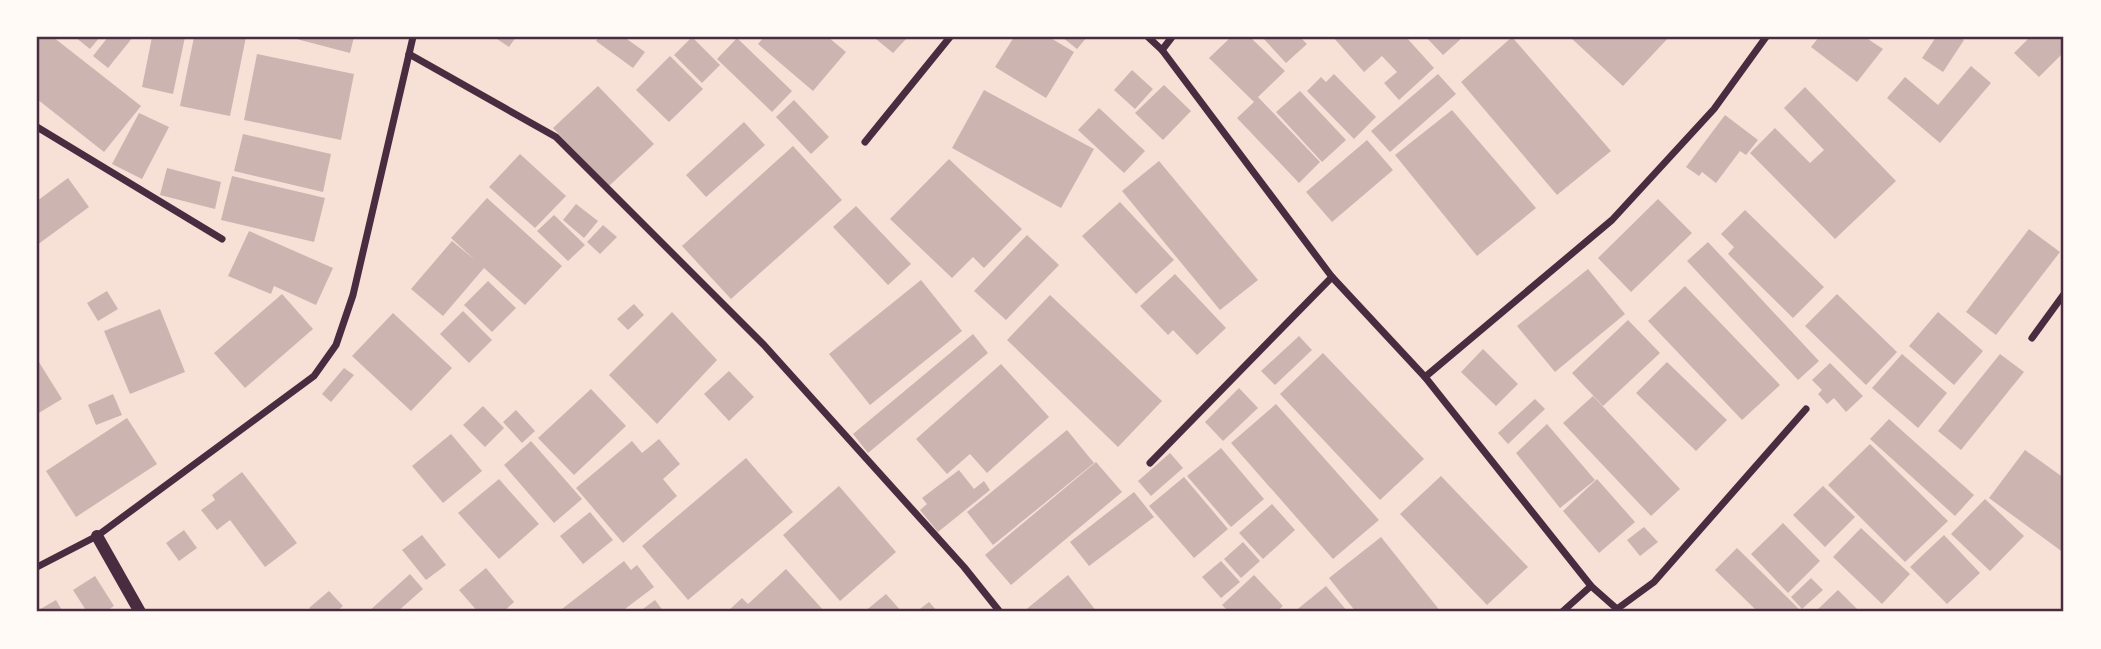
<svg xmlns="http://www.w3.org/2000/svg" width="2101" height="649" font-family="Cabin,sans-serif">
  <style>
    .building { fill: #ccb4b1 }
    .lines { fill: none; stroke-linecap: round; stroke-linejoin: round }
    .minor { stroke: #4a2c40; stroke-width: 7 }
    .tertiary { stroke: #4a2c40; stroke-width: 12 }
    .neatline { fill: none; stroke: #4a2c40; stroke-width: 2.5 }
  </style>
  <rect width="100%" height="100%" fill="#f7e1d7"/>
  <g class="building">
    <path d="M39,37H53L141,106L104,152L37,99Z"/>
    <path d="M75,37H100L90,49Z"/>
    <path d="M108,37H133L108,68L93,56Z"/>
    <path d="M152,37H185L173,94L142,87Z"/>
    <path d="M194,37H246L230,116L180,106Z"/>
    <path d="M289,37H354L350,53Z"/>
    <path d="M494,37H516L509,47Z"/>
    <path d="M599,37H624L645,52L633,68L596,41Z"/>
    <path d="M692,37L720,65L702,83L674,55Z"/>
    <path d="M764,37H828L846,52L813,91L758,44Z"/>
    <path d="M878,37H903L906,39L893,53L876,39Z"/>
    <path d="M1014,37H1049L1074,52L1046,98L995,67Z"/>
    <path d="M1062,37H1087L1077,49Z"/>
    <path d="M1231,37H1250L1285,71L1258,97L1320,162L1299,183L1237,118L1254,102L1209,58Z"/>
    <path d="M1262,37H1300L1307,44L1286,63Z"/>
    <path d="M1333,37H1406L1434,68L1399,100L1384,83L1397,72L1382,56L1364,72Z"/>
    <path d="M1426,37H1463L1443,55Z"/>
    <path d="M1512,37L1611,151L1557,195L1461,82Z"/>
    <path d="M1570,37H1669L1623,86Z"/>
    <path d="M1819,37H1865L1883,49L1857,82L1811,47Z"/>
    <path d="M1936,37H1959L1964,40L1943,72L1922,58Z"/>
    <path d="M2030,37H2064V52L2039,77L2014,53Z"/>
    <path d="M737,38L792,91L772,112L717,59Z"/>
    <path d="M257,54L354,74L341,140L244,120Z"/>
    <path d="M670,56L703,89L669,122L636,90Z"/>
    <path d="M1971,66L1991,83L1940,143L1887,98L1905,77L1938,105Z"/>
    <path d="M1132,70L1153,89L1135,109L1114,90Z"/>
    <path d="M1334,74L1376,117L1354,139L1307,91L1321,77L1326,82Z"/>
    <path d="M1438,74L1456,94L1390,152L1371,131Z"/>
    <path d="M1164,85L1191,111L1163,140L1135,113Z"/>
    <path d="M598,86L654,144L609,186L553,128Z"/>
    <path d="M1805,87L1896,181L1835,239L1750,153L1775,128L1810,163L1824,150L1784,108Z"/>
    <path d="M984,90L1094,149L1061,208L952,148Z"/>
    <path d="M1300,91L1346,140L1322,162L1276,112Z"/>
    <path d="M794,100L829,137L811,154L776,117Z"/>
    <path d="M1099,108L1145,151L1124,173L1078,130Z"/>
    <path d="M1452,110L1536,208L1477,256L1395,155Z"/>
    <path d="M139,113L169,127L142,179L112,164Z"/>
    <path d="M1725,115L1758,140L1746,155L1740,151L1716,183L1702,172L1699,176L1686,167Z"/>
    <path d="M744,122L765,145L706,197L686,175Z"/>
    <path d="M243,134L331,154L323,192L234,171Z"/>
    <path d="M1367,140L1393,170L1332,222L1306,192Z"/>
    <path d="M793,146L842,200L731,299L682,246Z"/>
    <path d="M520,154L566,196L535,228L489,187Z"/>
    <path d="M949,159L1022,229L984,268L973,257L952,278L890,219Z"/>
    <path d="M1159,161L1258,280L1220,310L1122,191Z"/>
    <path d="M167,168L221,182L215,209L160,195Z"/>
    <path d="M232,176L325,198L314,242L221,220Z"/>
    <path d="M68,178L89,207L37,245V201Z"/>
    <path d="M487,198L562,266L525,305L484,268L443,316L411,289L452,241L475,260L451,238Z"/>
    <path d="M1658,199L1692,233L1631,292L1598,258Z"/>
    <path d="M1120,202L1174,260L1136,294L1082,236Z"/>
    <path d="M576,204L598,221L584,238L563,220Z"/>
    <path d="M856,206L911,264L888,285L833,227Z"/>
    <path d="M1745,210L1824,287L1793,318L1728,254L1734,247L1721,234Z"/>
    <path d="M554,215L585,245L568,261L537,231Z"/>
    <path d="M603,225L617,237L600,254L587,242Z"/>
    <path d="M2029,229L2060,252L1996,335L1966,312Z"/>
    <path d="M249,231L333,268L316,305L274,286L271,294L228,276Z"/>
    <path d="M1027,235L1059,265L1006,320L974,291Z"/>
    <path d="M1708,242L1819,361L1798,380L1687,261Z"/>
    <path d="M1588,269L1625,314L1555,372L1517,326Z"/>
    <path d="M1175,274L1226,328L1197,355L1173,330L1168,335L1140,306Z"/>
    <path d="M921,280L962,331L870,405L829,354Z"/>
    <path d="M488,281L516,308L492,332L464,305Z"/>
    <path d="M1685,286L1780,385L1742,420L1648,321Z"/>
    <path d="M107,291L118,309L98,321L87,303Z"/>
    <path d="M282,294L313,329L245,388L214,353Z"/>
    <path d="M1837,294L1897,352L1866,385L1805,326Z"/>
    <path d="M1050,295L1162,401L1118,447L1007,340Z"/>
    <path d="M634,304L644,315L628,330L617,319Z"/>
    <path d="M160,309L185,372L130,394L104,331Z"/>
    <path d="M463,311L492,340L469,363L440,334Z"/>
    <path d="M672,312L717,360L657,424L609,375Z"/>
    <path d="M1938,312L1983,351L1954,385L1909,346Z"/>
    <path d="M393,313L452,368L411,411L352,356Z"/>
    <path d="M1628,320L1660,353L1603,406L1572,373Z"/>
    <path d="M973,334L988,353L868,453L853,434Z"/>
    <path d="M1299,336L1312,350L1275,385L1261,371Z"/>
    <path d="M1483,349L1518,384L1496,406L1461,372Z"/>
    <path d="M1323,353L1424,459L1380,500L1280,394Z"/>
    <path d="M1902,354L1947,393L1918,428L1872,388Z"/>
    <path d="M2000,354L2024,372L1961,450L1938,431Z"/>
    <path d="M37,359L62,399L37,414Z"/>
    <path d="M1667,362L1727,420L1696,451L1636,393Z"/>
    <path d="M1830,363L1863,396L1846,412L1834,398L1827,404L1818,394L1822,390L1812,380Z"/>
    <path d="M1001,364L1049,417L987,473L970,454L947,474L916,439Z"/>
    <path d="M344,368L354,375L331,402L322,394Z"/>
    <path d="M729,371L754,397L729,421L704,394Z"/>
    <path d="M1239,388L1258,408L1223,441L1205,422Z"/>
    <path d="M591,389L626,426L574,475L538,438Z"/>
    <path d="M113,394L122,415L96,425L88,405Z"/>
    <path d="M1593,396L1680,489L1651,516L1563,423Z"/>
    <path d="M1535,399L1545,409L1508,444L1498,433Z"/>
    <path d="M1276,404L1379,520L1333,559L1231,443Z"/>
    <path d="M483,406L504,428L485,447L463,425Z"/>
    <path d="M516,410L535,431L522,443L503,422Z"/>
    <path d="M127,418L157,464L76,517L46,471Z"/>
    <path d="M1889,419L1974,495L1955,516L1870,439Z"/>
    <path d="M1547,424L1595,480L1560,508L1516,453Z"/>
    <path d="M1067,430L1094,463L993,545L967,512Z"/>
    <path d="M451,434L482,471L443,503L412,466Z"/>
    <path d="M659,439L680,464L663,479L677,496L623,543L576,488L632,441L642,453Z"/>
    <path d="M531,441L582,499L554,523L504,465Z"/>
    <path d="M1870,444L1948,521L1905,562L1828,485Z"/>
    <path d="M1221,448L1264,499L1231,527L1187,476Z"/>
    <path d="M2025,450L2064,478V553L1989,498Z"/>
    <path d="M1170,453L1183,468L1151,496L1138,481Z"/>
    <path d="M746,458L793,512L688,600L642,546Z"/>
    <path d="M1096,462L1122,492L1011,585L985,555Z"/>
    <path d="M959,470L974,489L984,481L990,490L938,532L920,510L927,504L922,498Z"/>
    <path d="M242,472L297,543L265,567L230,520L217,530L201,510L215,500L212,495Z"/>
    <path d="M1441,476L1528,567L1487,605L1400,514Z"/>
    <path d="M1184,477L1228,529L1194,558L1149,506Z"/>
    <path d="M499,479L539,524L499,559L458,513Z"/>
    <path d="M1597,479L1635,522L1599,553L1563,511Z"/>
    <path d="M839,486L896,552L840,601L783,535Z"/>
    <path d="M1823,486L1855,517L1825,547L1793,515Z"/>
    <path d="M1134,492L1154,517L1089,566L1070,542Z"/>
    <path d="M1985,499L2024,536L1990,571L1951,534Z"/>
    <path d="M1272,504L1295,530L1263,559L1239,533Z"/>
    <path d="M590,512L613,540L583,564L560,536Z"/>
    <path d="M1783,523L1820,561L1788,593L1751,554Z"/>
    <path d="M1644,527L1658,542L1640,556L1627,540Z"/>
    <path d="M1861,528L1910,574L1882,604L1833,557Z"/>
    <path d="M184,530L197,548L179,561L166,543Z"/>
    <path d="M422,535L446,565L426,580L402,550Z"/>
    <path d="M1944,535L1980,573L1947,604L1910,567Z"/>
    <path d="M1381,537L1441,612H1356L1329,578Z"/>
    <path d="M1243,542L1260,561L1241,578L1224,559Z"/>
    <path d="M1737,548L1802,612H1758L1715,570Z"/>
    <path d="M624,561L631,570L637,565L654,587L621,612H558Z"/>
    <path d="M1221,561L1240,582L1221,598L1202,577Z"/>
    <path d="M486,568L514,602L503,612H478L459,590Z"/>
    <path d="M786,569L825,612H727L742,598L748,604Z"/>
    <path d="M410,574L423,589L397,612H368Z"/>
    <path d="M1068,575L1097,612H1023Z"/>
    <path d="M1254,575L1283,606L1276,612H1229L1222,605Z"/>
    <path d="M95,576L114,606L105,612H87L73,590Z"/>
    <path d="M1811,578L1823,590L1802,609L1791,597Z"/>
    <path d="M1326,586L1348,612H1294Z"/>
    <path d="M1838,590L1860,612H1815Z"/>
    <path d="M329,591L343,606L336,612H313L309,608Z"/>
    <path d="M886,594L902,612H864Z"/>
    <path d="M56,600L63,612H37V611Z"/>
    <path d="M655,600L664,612H639Z"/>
    <path d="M929,602L938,612H916Z"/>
  </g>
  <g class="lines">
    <g class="minor">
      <path d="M1148,37L1162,50L1332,277L1425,377L1591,586L1617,609L1654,582L1806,409"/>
      <path d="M1162,50L1172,37"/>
      <path d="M409,54L556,137L764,345L964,567L1000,612"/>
      <path d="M37,127L222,239"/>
      <path d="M865,142L950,37"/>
      <path d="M2032,338L2064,294"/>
      <path d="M1425,377L1612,220L1714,109L1766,37"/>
      <path d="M1150,463L1332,277"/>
      <path d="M37,567L97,536L314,376L336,345L353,295L413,37"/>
      <path d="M1562,612L1591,586"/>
    </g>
    <path class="tertiary" d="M97,536L140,612"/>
  </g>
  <rect width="2101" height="649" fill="none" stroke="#fffaf5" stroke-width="77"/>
  <rect x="38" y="38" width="2024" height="572" class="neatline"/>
</svg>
